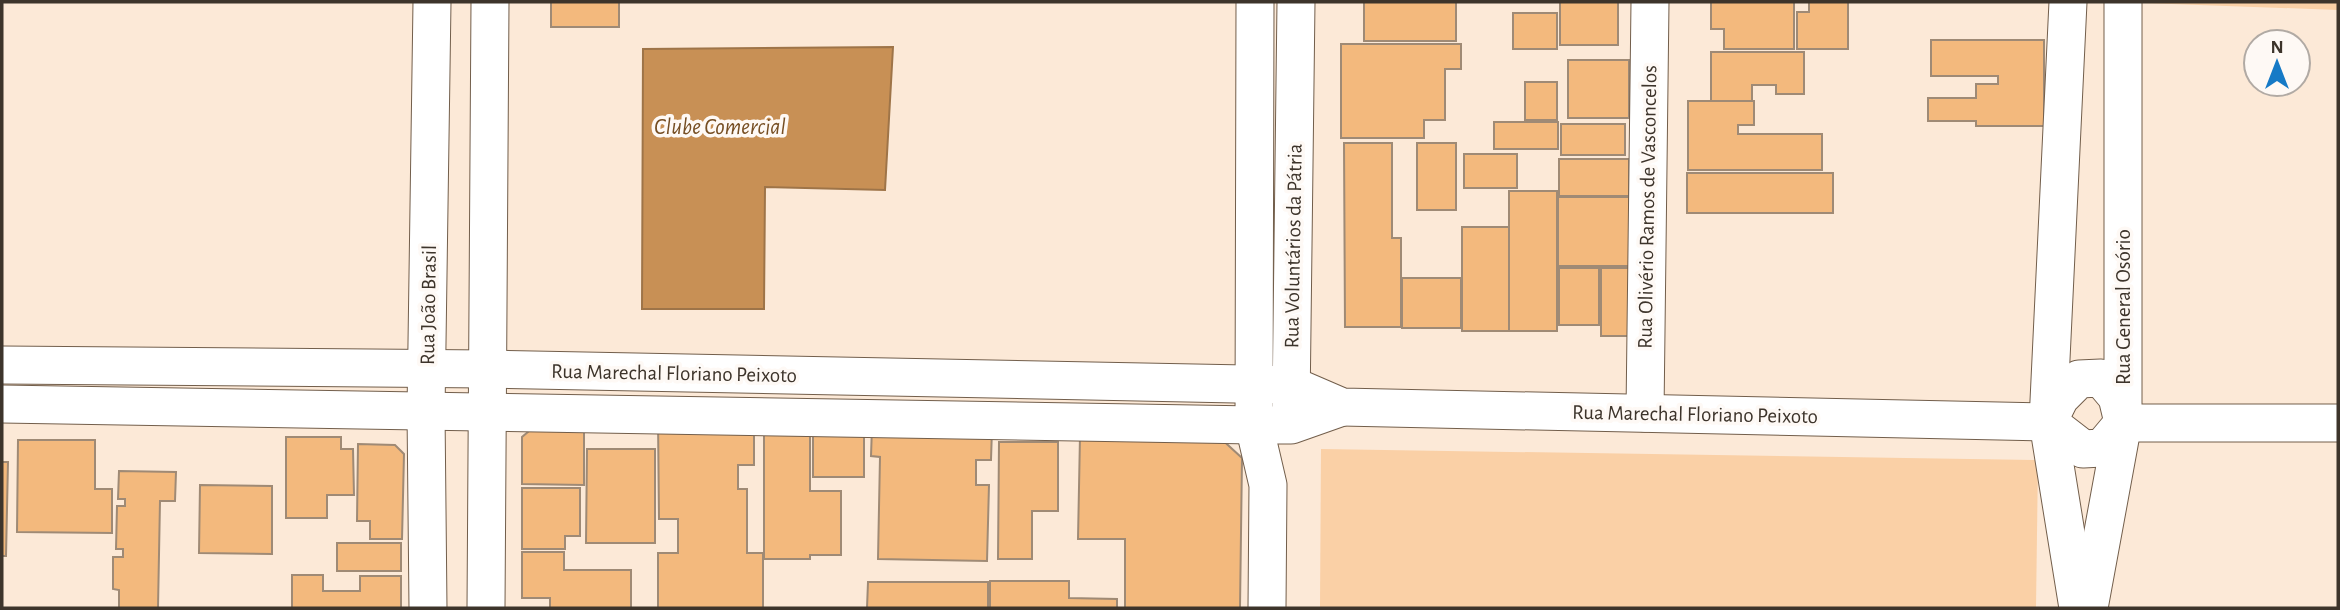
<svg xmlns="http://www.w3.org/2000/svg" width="2340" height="610" font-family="'Alegreya Sans',sans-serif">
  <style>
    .green { fill: #fad0a6 }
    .water { fill: #c89055; stroke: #9e7448; stroke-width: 2 }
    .building { fill: #f3b97d; stroke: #9f8a75; stroke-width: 2 }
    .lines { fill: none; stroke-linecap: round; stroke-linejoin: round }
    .minor-casing { stroke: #725e4b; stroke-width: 39 }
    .minor { stroke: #fff; stroke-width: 37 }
    .labels { text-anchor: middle; stroke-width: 7; stroke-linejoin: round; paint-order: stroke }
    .street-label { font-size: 21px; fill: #3d342b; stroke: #fef9f5 }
    .water-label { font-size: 23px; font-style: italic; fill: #764e23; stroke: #fef9f5 }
  </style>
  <rect width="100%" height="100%" fill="#fce9d7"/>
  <g class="green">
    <path d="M2338,2V10L2144,3V2Z"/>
    <path d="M1321,449L2038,460L2036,608H1320Z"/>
  </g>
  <path class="water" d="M893,47L885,190L765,187L764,309H642L643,49Z"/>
  <g class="building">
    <rect x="551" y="2" width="68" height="25"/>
    <rect x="1364" y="2" width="92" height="39"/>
    <rect x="1560" y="2" width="58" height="43"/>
    <path d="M1711,2H1794V49H1724V29H1711Z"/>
    <path d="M1809,2H1848V49H1797V12H1809Z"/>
    <rect x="1513" y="13" width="44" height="36"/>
    <path d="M1931,40H2044V126H1976V121H1928V98H1976V84H1998V76H1931Z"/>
    <path d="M1341,44H1461V69H1445V120H1424V138H1341Z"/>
    <path d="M1711,52H1804V94H1776V85H1752V101H1711Z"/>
    <rect x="1568" y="60" width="61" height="58"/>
    <rect x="1525" y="82" width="32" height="38"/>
    <path d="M1688,101H1754V125H1738V134H1822V170H1688Z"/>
    <rect x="1494" y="122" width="64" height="27"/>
    <rect x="1561" y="124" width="64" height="31"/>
    <path d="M1344,143H1392V238H1401V327H1345Z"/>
    <rect x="1417" y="143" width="39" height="67"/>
    <rect x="1464" y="154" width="53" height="34"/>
    <rect x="1559" y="159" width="70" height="37"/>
    <rect x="1687" y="173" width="146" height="40"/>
    <rect x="1509" y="191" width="48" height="140"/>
    <rect x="1558" y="197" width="71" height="69"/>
    <rect x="1462" y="227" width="47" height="104"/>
    <rect x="1559" y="268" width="40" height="57"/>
    <rect x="1601" y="268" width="28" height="68"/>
    <rect x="1402" y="278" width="59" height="50"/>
    <path d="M658,419H754V465H738V489H747V553H763V608H658V553H678V519H659Z"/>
    <path d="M541,421L584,422V485L522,484V437Z"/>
    <path d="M872,427L992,429L991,460H976V485H989L987,561L878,559L880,457L871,456Z"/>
    <path d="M764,429H810V491H841V555H810V559H764Z"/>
    <rect x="813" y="430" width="51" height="47"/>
    <path d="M1217,435L1242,458L1240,608H1125V539H1078L1080,436Z"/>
    <path d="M286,437H341V449H353L354,495H327V518H286Z"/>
    <path d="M18,440H95V489H112V533L17,532Z"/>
    <path d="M999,442H1058V511H1032V559H998Z"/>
    <path d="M358,444L395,445L404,454L402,539H370V521H357Z"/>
    <path d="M587,449H655V543H586Z"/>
    <path d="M2,462H8L6,556H2Z"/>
    <path d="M119,471L176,472L175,501H160L158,608H119V590L113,589V557H123V549H116L117,506H125V499H118Z"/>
    <path d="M200,485L272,486V554L199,553Z"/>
    <path d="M522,488H580V536H565V549H522Z"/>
    <rect x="337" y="543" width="64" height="28"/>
    <path d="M522,552H564V570H631V608H550V598H522Z"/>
    <path d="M292,575H323V591H360V576H401V608H292Z"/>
    <path d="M990,581H1069V598L1117,599V608H990Z"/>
    <path d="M868,582H988V608H867Z"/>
  </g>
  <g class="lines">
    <defs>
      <g id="minor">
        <path d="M1255,2L1254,425L1268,485L1267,608"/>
        <path d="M2068,2L2048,422L2078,608"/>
        <path d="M2,365L488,369L1291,385L1342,407L2048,422L2083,449L2102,448L2123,423H2338"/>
        <path d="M2,404L1254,425H1291L1342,407"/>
        <path d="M1291,408L1296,2"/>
        <path d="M1645,413L1650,2"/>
        <path d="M2048,422L2060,398L2079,379L2101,378L2117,397L2122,418"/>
        <path d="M428,608L426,411L432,2"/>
        <path d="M486,608L490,2"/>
        <path d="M2089,608L2123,423V2"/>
      </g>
    </defs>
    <use href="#minor" class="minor-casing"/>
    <use href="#minor" class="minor"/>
  </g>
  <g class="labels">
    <g class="street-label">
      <text transform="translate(1647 207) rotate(-89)" y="7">Rua Olivério Ramos de Vasconcelos</text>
      <text transform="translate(1293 246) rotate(-89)" y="7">Rua Voluntários da Pátria</text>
      <text transform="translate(428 305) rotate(-89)" y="7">Rua João Brasil</text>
      <text transform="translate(2123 307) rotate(-90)" y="7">Rua General Osório</text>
      <text transform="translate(674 373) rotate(1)" y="7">Rua Marechal Floriano Peixoto</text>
      <text transform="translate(1695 414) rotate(1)" y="7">Rua Marechal Floriano Peixoto</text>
    </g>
    <g class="water-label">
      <text x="720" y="134">Clube Comercial</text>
    </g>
  </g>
  <rect width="2340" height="610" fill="none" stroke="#3d342b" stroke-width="7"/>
  <g transform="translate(2277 63)"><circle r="33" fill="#fef9f5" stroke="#b1aaa4" stroke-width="2"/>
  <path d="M0-5L12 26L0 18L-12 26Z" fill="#167ac6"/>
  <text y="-10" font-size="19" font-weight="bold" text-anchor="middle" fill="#3d342b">N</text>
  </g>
</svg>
